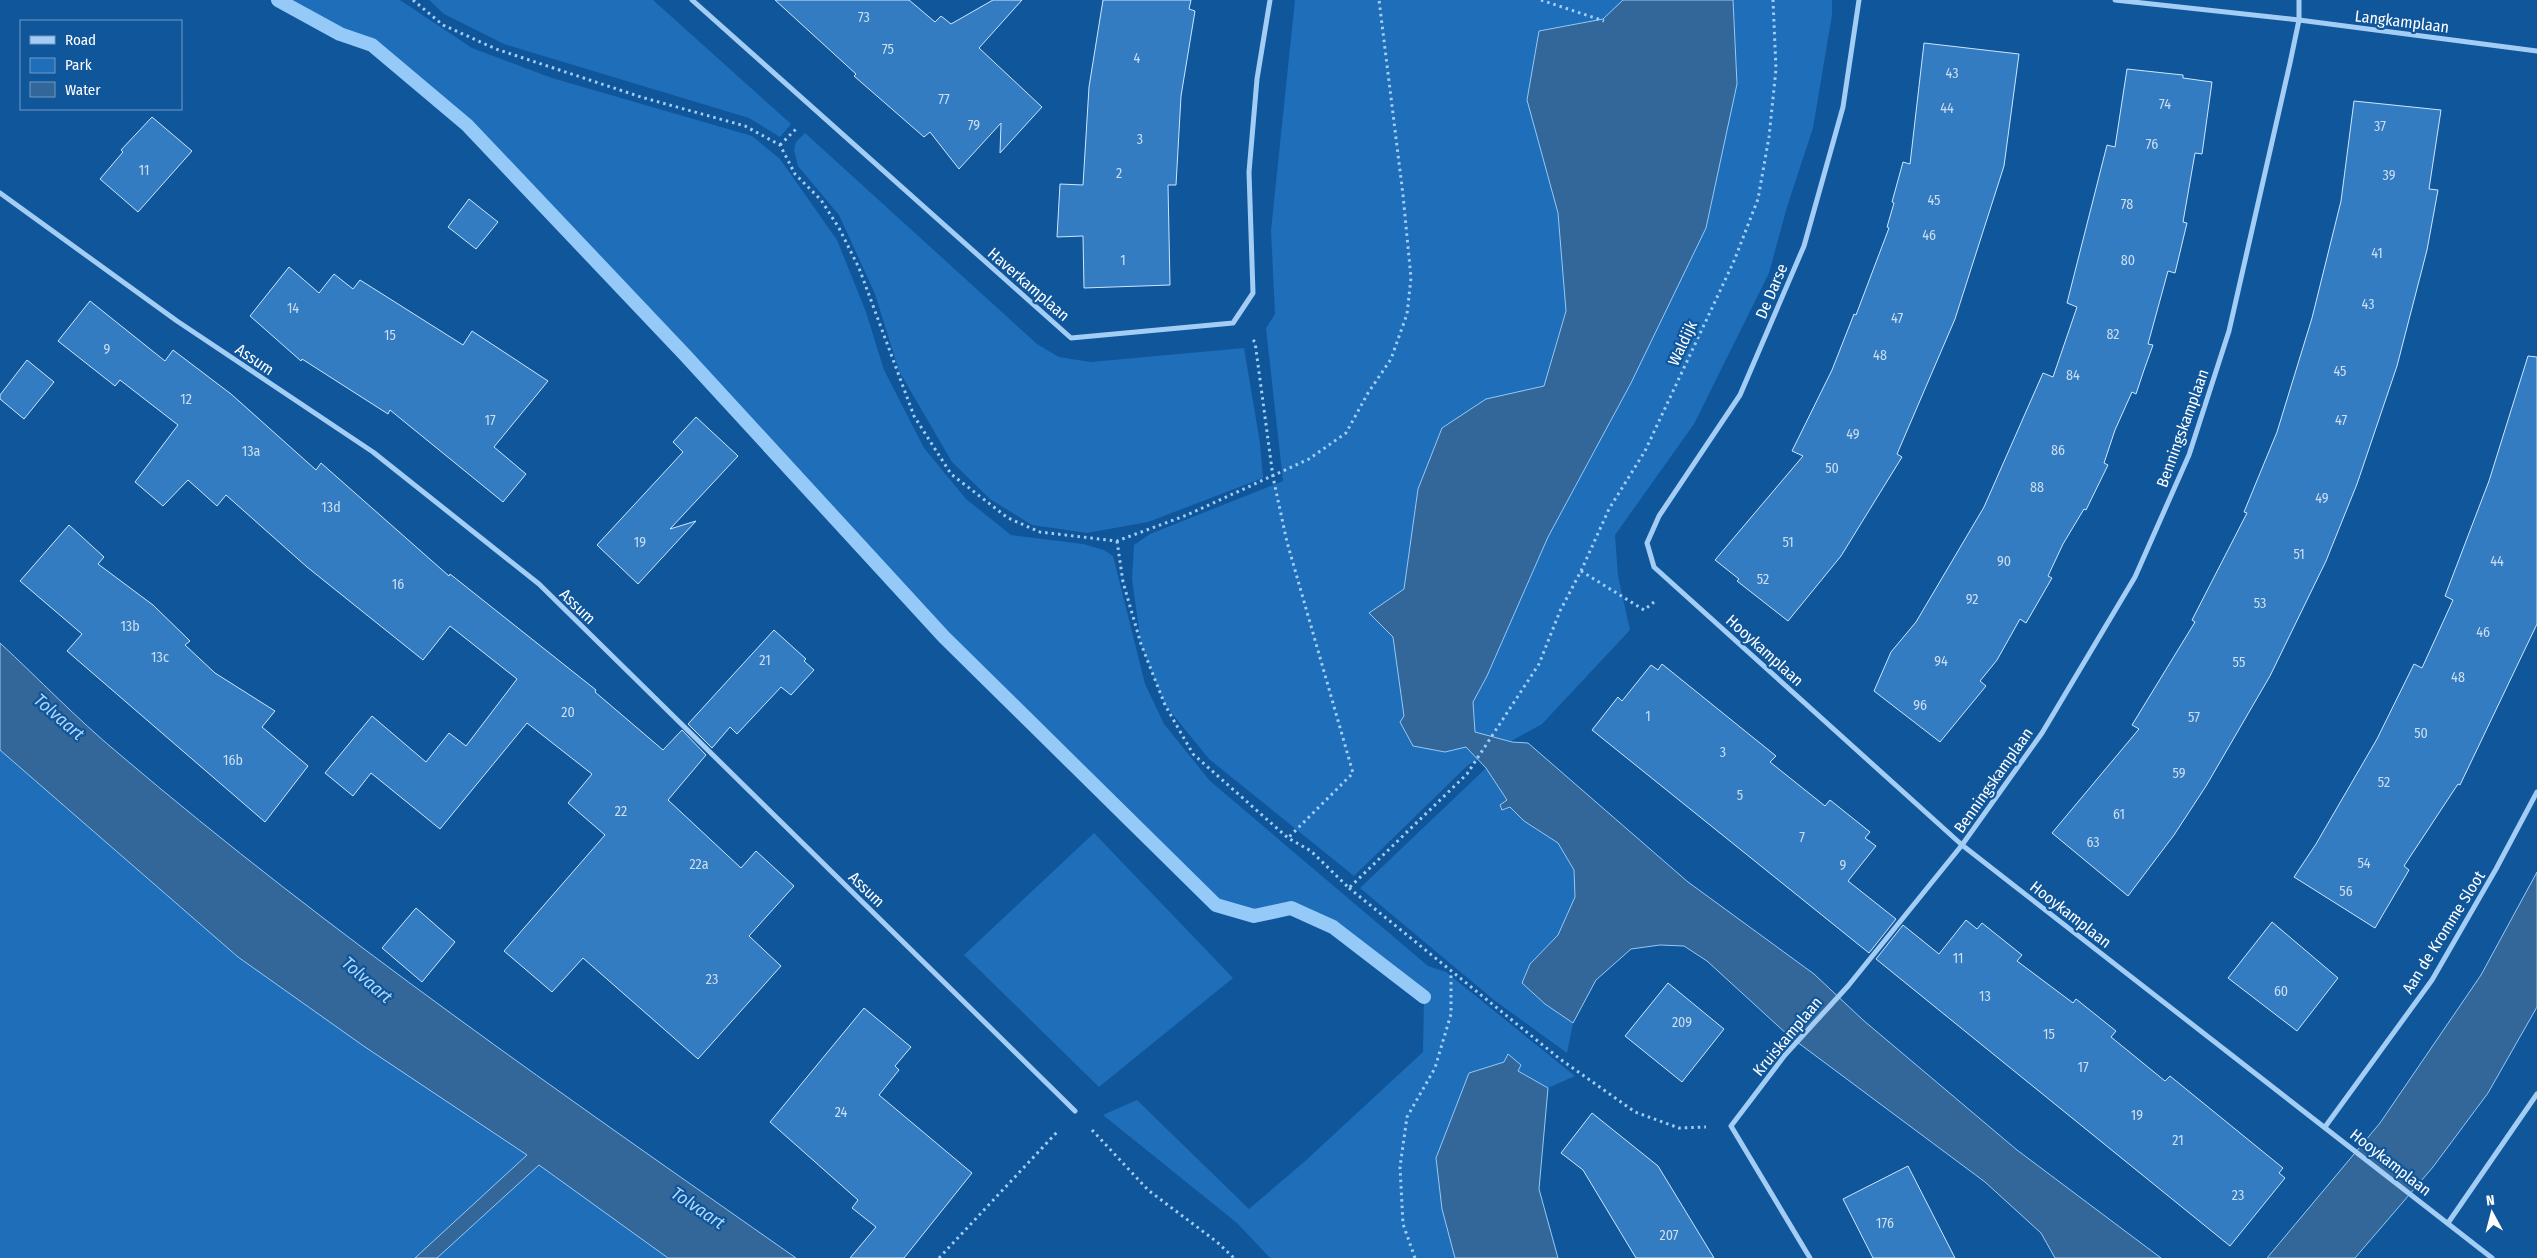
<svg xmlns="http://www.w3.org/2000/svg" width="2537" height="1258" font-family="'Fira Sans Condensed',sans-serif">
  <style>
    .green { fill: #1e6eb9 }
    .water { fill: #346799; stroke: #95c9f8 }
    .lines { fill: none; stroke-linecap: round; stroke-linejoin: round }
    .stream { stroke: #95c9f8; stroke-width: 14 }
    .building { fill: #347cc1; stroke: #cce6fe }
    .path { stroke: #a3cdf5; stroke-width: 3; stroke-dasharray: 2.5 4; stroke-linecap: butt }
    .minor { stroke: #a3cdf5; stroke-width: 5 }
    .labels { text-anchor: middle; stroke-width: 4.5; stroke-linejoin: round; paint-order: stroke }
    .number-label { font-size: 14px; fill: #ccdef0 }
    .street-label { font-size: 16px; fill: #fff; stroke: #10569b }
    .water-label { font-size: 18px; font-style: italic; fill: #b0d7fb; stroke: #10569b }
  </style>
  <rect width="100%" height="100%" fill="#10569b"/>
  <g class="green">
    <path d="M278,0H400L472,48L552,78L752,136L780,159L837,240L866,312L884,370L924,448L966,499L1011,535L1083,544L1104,550L1113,556L1145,684L1164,724L1210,781L1428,966L1446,972L1575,1076L1548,1088L1517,1071L1508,1054L1492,1258H1270L1237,1223L1103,1115L1137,1100L1249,1209L1303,1163L1423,1052L1424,997L1333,927L1291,908L1254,916L1216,905L944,637L685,355L467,125L372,45L340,34Z"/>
    <path d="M429,0H653L791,124L780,137L749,118L504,44L444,14Z"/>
    <path d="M1295,0H1631L1603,19L1539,31L1527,100L1558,213L1566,310L1544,386L1418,489L1404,589L1393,636L1404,716L1475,732L1473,702L1487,676L1548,537L1631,383L1737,84L1733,0H1832V15L1813,128L1787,207L1769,273L1694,424L1615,535L1618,576L1630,630L1542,724L1468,765L1354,876L1209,759L1165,705L1141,644L1132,579L1134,545L1150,534L1283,481L1266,328L1275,314L1271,230Z"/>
    <path d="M805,133L1037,344L1059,357L1091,362L1244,348L1260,443L1263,478L1148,522L1087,533L1032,525L990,499L952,462L899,371L875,294L839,215L798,166L794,150L796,142Z"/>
    <path d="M0,750L238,957L365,1047L528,1155L668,1258H0Z"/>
    <path d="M1486,768L1507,800L1502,810L1510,807L1524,821L1558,843L1574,870L1575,897L1558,935L1530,964L1522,983L1545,1004L1573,1023L1567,1053L1494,1000L1360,888Z"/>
    <path d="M1094,833L1233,978L1099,1087L964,955Z"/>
  </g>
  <g class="water">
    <path d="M1623,0H1733L1737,84L1706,228L1631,383L1548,537L1487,676L1473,702L1475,732L1512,742L1528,743L1688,882L1814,974L1863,1020L2017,1150L2161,1258H2055L2041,1233L1985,1182L1789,1036L1707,961L1684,946L1660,945L1631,949L1596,980L1573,1023L1545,1004L1522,983L1530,964L1558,935L1575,897L1574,870L1558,843L1524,821L1510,807L1502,810L1500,805L1507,800L1486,768L1466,747L1445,752L1413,746L1400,722L1404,716L1393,637L1369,613L1404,589L1418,489L1442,428L1486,399L1544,386L1566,311L1558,213L1527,100L1539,31L1603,19Z"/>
    <path d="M0,643C39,679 77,719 118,753C333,936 565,1096 796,1258H668L539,1165L437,1258H415L527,1155L365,1047L238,957L0,750Z"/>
    <path d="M2537,872V1007L2488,1093L2433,1167L2355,1258H2267L2380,1123L2481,975Z"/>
    <path d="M1508,1054L1521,1065L1518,1071L1548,1088L1539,1189L1558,1258H1455L1442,1209L1436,1158L1469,1073L1504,1062Z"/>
  </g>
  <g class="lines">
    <path class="stream" d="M278,0L340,34L372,45L467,125L685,355L944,637L1216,905L1254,916L1291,908L1333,927L1424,997"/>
  </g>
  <g class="building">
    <path d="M775,0H909L935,22L941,16L951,24L993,0H1022L979,48L1042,107L1000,153L1001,123L959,169L930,132L924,137L854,76L856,74Z"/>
    <path d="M1103,0H1191L1189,9L1195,11L1181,96L1176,185H1168L1170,285L1084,288L1083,236L1057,237L1060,184L1083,185L1089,87Z"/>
    <path d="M1924,43L2019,54L2004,166L1955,319L1897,454L1902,457L1841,556L1788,621L1737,581L1739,579L1715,560L1803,456L1792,451L1832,370L1854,314L1856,315L1889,228L1887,227L1894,203L1892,202L1903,162L1910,164Z"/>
    <path d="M2127,69L2183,75V78L2212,82L2202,154L2195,153L2183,222L2187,223L2175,273L2168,271L2148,344L2153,345L2144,370L2136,394L2132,392L2115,430L2104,463L2108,465L2086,510L2084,509L2063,544L2048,576L2052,578L2026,623L2020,619L1997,660L1980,681L1986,686L1940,742L1874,691L1891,652L1916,622L1984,507L2043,373L2053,377L2077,307L2067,303L2107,145L2115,147Z"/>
    <path d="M2354,101L2441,110L2429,189L2438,190L2427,250L2397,366L2357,484L2326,561L2270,676L2206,786L2174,835L2128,896L2052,833L2139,729L2132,725L2195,622L2192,620L2247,513L2244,512L2277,432L2312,318L2341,201Z"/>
    <path d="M152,117L192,151L138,212L100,179L123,152L121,150Z"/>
    <path d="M469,199L498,222L476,249L448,227Z"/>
    <path d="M289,267L319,293L334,274L353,289L360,280L463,345L472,331L548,381L494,447L526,474L503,502L390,410L388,414L302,359L301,361L250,316Z"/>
    <path d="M90,301L165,361L173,350L231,394L316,470L321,463L449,576L450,574L596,690L595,692L663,750L682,730L706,755L668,800L741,868L756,851L794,886L749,936L781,966L698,1059L583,958L552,992L504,951L605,835L568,803L592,774L527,723L440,829L371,773L353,796L325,773L372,716L426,762L449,733L466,746L517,679L450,626L423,660L307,567L226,495L217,506L188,480L163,506L135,482L178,425L120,380L115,386L58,341Z"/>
    <path d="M2528,356L2537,357V624L2460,785L2458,784L2404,866L2409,870L2375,928L2294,877L2316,844L2377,739L2414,664L2422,668L2453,600L2445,596L2489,481Z"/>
    <path d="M27,360L54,382L24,419L0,399V395Z"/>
    <path d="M696,417L738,456L670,529L696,521L638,584L597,545L683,452L673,442Z"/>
    <path d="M69,525L104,557L98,564L153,605L190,641L185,645L215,673L275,711L262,727L308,766L265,822L67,651L82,634L20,581Z"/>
    <path d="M774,630L806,659L804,661L814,670L791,695L781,687L737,734L730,727L712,748L688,724Z"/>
    <path d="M1662,664L1776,756L1770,762L1825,806L1830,800L1870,832L1865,838L1876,846L1848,881L1896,919L1869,953L1592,730L1618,697L1622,701L1651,665L1658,670Z"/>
    <path d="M416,908L455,942L422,982L382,948Z"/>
    <path d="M1966,920L1977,929L1982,923L2022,955L2017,961L2073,1003L2076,999L2116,1031L2111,1037L2165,1081L2170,1076L2283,1168L2279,1173L2285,1178L2230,1246L1876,959L1903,925L1939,954Z"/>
    <path d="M2272,922L2338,978L2297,1031L2228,978Z"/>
    <path d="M1668,983L1724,1029L1682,1082L1625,1036Z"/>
    <path d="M864,1008L911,1047L895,1066L899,1070L879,1095L972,1173L904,1258H850L876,1227L852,1208L858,1200L770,1122Z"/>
    <path d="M1592,1113L1658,1166L1714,1258H1636L1583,1170L1561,1153Z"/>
    <path d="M1908,1166L1955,1258H1873L1843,1199Z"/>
  </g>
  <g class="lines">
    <g class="path">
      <path d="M413,0L443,25L496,49L641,97L745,126L780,145L795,174L821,200L839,228L859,268L914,416L951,474L1008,518L1040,532L1117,541L1187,515L1309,459L1346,433L1368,393L1391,359L1407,314L1411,278L1403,195L1379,0"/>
      <path d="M1541,0L1604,21"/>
      <path d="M780,145L797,128"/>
      <path d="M1253,340L1255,342L1273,477L1287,542L1353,773L1288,838"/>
      <path d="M1117,541L1123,582L1141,644L1165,705L1193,754L1288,838L1311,851L1349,888L1467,774L1539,664L1560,611L1581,571L1609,509L1645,451L1734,261L1758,199L1769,137L1776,69L1773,0"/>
      <path d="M1581,571L1644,610L1654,602"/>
      <path d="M1349,888L1560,1059L1635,1112L1679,1128L1706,1127"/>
      <path d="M1092,1130L1148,1190L1217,1242L1234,1258"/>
      <path d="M939,1258L1058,1131"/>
      <path d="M1415,1258L1403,1224L1400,1167L1407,1117L1435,1068L1451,1014V972"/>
    </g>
    <g class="minor">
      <path d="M692,0L1071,338L1233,323L1253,293L1249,172L1257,79L1270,0"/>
      <path d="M1859,0L1843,107L1804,246L1740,395L1659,516L1647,543L1654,567L1962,845L2492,1258"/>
      <path d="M2115,0L2299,20L2537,51"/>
      <path d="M0,193L177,321L373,452L539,584L1075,1111"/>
      <path d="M2325,1127L2432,980L2496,869L2537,792"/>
      <path d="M2448,1223L2537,1094"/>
      <path d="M1810,1258L1731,1126L1785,1055L1848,986L1962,845L2042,733L2135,577L2189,455L2229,331L2290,63L2299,20V0"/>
    </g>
  </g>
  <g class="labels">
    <g class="number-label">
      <text x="864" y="22">73</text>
      <text x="888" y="54">75</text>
      <text x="1137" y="63">4</text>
      <text x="1952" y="78">43</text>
      <text x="944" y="104">77</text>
      <text x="2165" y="109">74</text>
      <text x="1947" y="113">44</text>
      <text x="974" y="130">79</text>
      <text x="2380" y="131">37</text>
      <text x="1140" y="144">3</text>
      <text x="2152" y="149">76</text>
      <text x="144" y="175">11</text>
      <text x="1119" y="178">2</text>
      <text x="2389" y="180">39</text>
      <text x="1934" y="205">45</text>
      <text x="2127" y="209">78</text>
      <text x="1929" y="240">46</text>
      <text x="2377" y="258">41</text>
      <text x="1123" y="265">1</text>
      <text x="2128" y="265">80</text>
      <text x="2368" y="309">43</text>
      <text x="293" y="313">14</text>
      <text x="1897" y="323">47</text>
      <text x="2113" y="339">82</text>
      <text x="390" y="340">15</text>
      <text x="107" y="354">9</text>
      <text x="1880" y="360">48</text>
      <text x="2340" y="376">45</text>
      <text x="2073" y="380">84</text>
      <text x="186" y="404">12</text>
      <text x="490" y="425">17</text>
      <text x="2341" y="425">47</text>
      <text x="1853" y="439">49</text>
      <text x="2058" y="455">86</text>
      <text x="251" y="456">13a</text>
      <text x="1832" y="473">50</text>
      <text x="2037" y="492">88</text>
      <text x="2322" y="503">49</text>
      <text x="331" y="512">13d</text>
      <text x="640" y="547">19</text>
      <text x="1788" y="547">51</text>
      <text x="2299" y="559">51</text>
      <text x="2004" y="566">90</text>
      <text x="2497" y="566">44</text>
      <text x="1763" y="584">52</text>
      <text x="398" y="589">16</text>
      <text x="1972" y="604">92</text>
      <text x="2260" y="608">53</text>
      <text x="130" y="631">13b</text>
      <text x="2483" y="637">46</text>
      <text x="160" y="662">13c</text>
      <text x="765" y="665">21</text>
      <text x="1941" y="666">94</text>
      <text x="2239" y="667">55</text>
      <text x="2458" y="682">48</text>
      <text x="1920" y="710">96</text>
      <text x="568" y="717">20</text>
      <text x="1648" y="721">1</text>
      <text x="2194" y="722">57</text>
      <text x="2421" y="738">50</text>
      <text x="1723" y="757">3</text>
      <text x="233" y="765">16b</text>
      <text x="2179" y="778">59</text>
      <text x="2384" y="787">52</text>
      <text x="1740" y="800">5</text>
      <text x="621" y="816">22</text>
      <text x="2119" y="819">61</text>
      <text x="1802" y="842">7</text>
      <text x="2093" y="847">63</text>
      <text x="2364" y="868">54</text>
      <text x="699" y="869">22a</text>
      <text x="1843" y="870">9</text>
      <text x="2346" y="896">56</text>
      <text x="1958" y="963">11</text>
      <text x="712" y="984">23</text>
      <text x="2281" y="996">60</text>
      <text x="1985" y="1001">13</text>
      <text x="1682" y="1027">209</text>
      <text x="2049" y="1039">15</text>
      <text x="2083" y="1072">17</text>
      <text x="841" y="1117">24</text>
      <text x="2137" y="1120">19</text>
      <text x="2178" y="1145">21</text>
      <text x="2238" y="1200">23</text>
      <text x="1885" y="1228">176</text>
      <text x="1669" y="1240">207</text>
    </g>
    <g class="street-label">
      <text transform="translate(2402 21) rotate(7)" y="6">Langkamplaan</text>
      <text transform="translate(1029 284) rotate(41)" y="6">Haverkamplaan</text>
      <text transform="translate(1771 291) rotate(-67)" y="6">De Darse</text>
      <text transform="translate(1682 343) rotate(-65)" y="6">Waldijk</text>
      <text transform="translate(255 359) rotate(34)" y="6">Assum</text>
      <text transform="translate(2182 428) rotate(-70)" y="6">Benningskamplaan</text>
      <text transform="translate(578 606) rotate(44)" y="6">Assum</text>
      <text transform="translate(1765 650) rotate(42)" y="6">Hooykamplaan</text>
      <text transform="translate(1993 780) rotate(-55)" y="6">Benningskamplaan</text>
      <text transform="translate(867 889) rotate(44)" y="6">Assum</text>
      <text transform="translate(2071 914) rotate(38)" y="6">Hooykamplaan</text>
      <text transform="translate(2443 932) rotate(-58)" y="6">Aan de Kromme Sloot</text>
      <text transform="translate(1787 1036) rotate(-50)" y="6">Kruiskamplaan</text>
      <text transform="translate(2391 1162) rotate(38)" y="6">Hooykamplaan</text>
    </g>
    <g class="water-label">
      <text transform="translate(59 717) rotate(41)" y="6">Tolvaart</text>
      <text transform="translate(367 980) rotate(41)" y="6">Tolvaart</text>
      <text transform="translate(698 1208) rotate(34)" y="6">Tolvaart</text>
    </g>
  </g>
  <rect x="20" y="20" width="162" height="90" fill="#10569b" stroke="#709ac3"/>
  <rect x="30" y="36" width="25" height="8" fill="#a3cdf5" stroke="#709ac3"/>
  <text x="65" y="45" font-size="15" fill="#ffffff">Road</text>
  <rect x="30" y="58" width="25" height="15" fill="#1e6eb9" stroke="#709ac3"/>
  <text x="65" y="70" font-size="15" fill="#ffffff">Park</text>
  <rect x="30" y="82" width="25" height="15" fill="#346799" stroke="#709ac3"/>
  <text x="65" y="95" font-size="15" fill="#ffffff">Water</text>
  <g transform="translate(2492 1213) rotate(353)" stroke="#10569b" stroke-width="4" paint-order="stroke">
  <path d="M0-4L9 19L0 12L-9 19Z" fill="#ffffff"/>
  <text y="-8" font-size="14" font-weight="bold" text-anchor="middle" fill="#ffffff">N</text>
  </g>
</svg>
